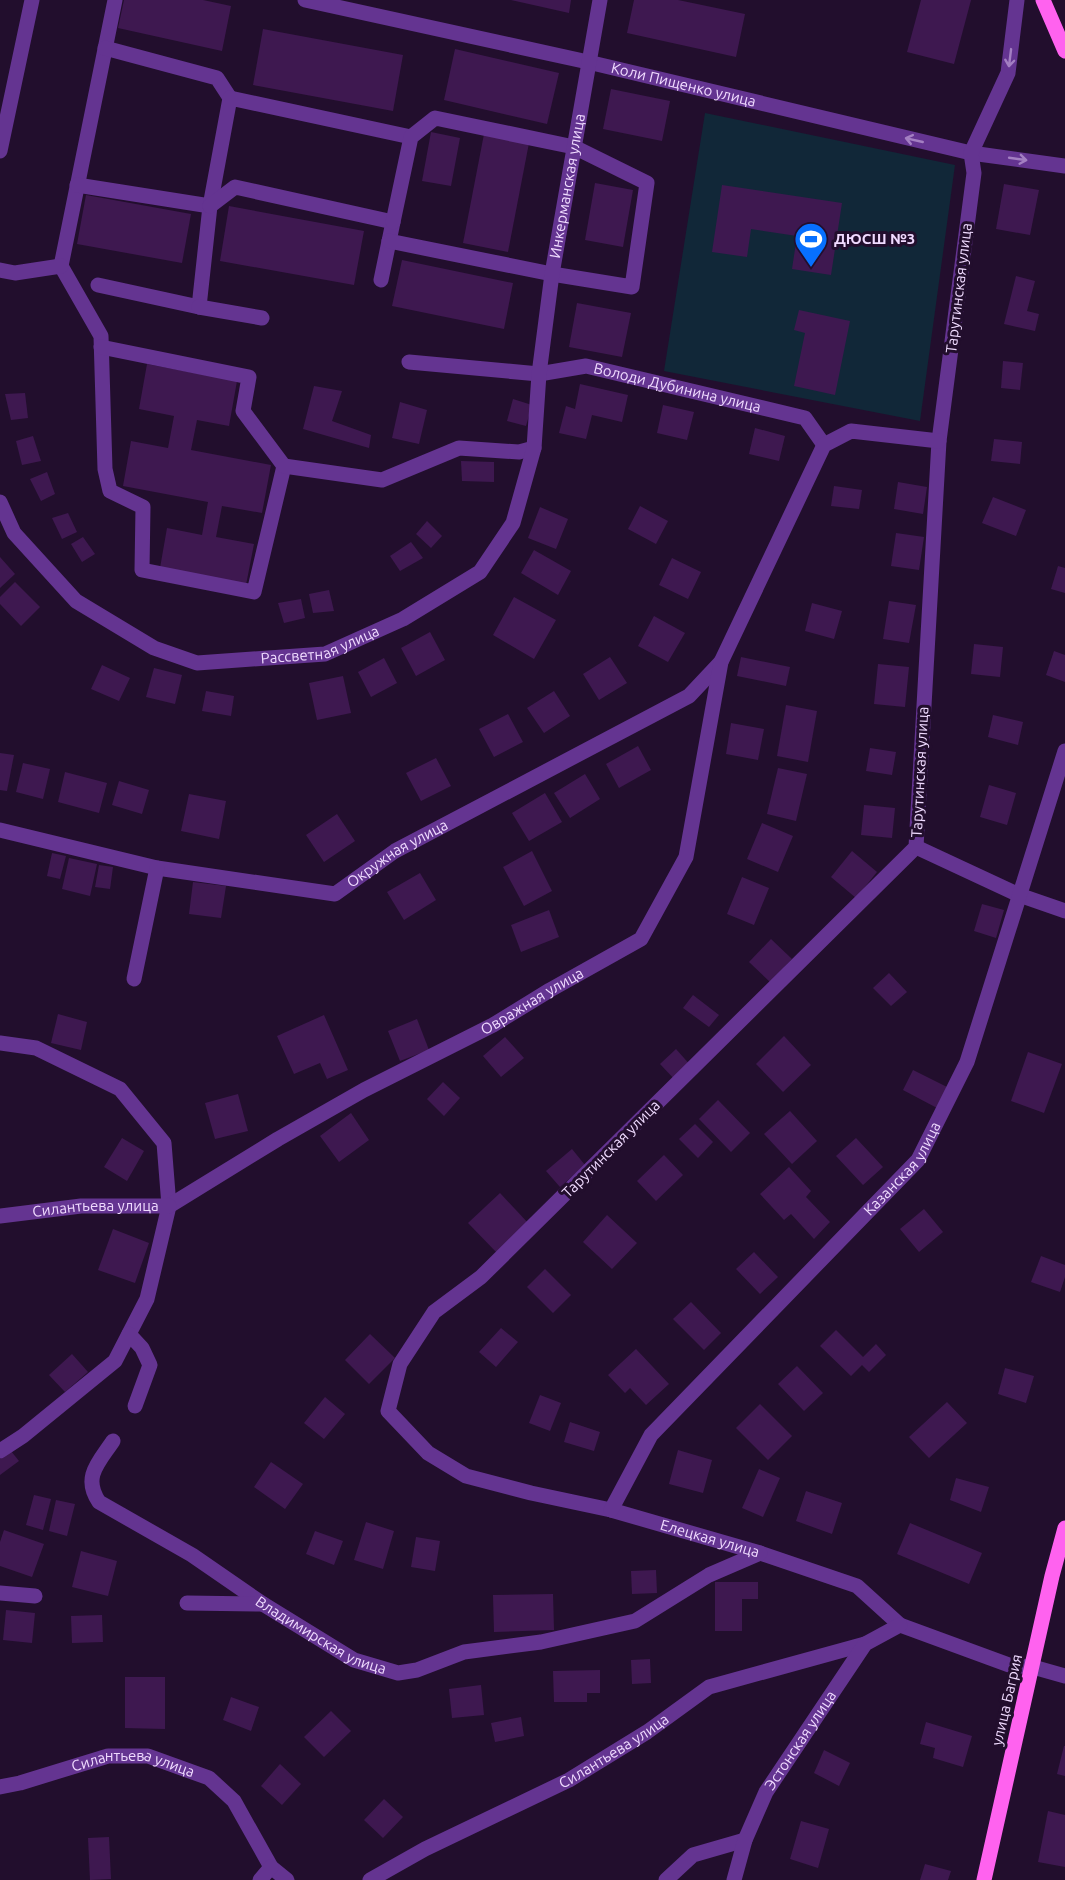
<svg xmlns="http://www.w3.org/2000/svg" width="1065" height="1880" font-family="Ubuntu,sans-serif">
  <style>
    .green { fill: #112738 }
    .building { fill: #3e1850 }
    .lines { fill: none; stroke-linecap: round; stroke-linejoin: round }
    .minor { stroke: #643491; stroke-width: 15 }
    .major { stroke: #ff62ef; stroke-width: 15 }
    .oneway { stroke: #a37fc2 }
    .labels { text-anchor: middle; stroke-width: 6; stroke-linejoin: round; paint-order: stroke }
    .street-label { font-size: 15px; fill: #f0dbff; stroke: #220e2d }
    .poi-label { font-size: 15px; font-weight: bold; fill: #f0dbff; stroke: #220e2d; text-anchor: start }
  </style>
  <rect width="100%" height="100%" fill="#220e2d"/>
  <path class="green" d="M705,113L955,165L920,421L664,371Z"/>
  <g class="building">
    <path d="M124,0H203L231,6L222,51L118,28Z"/>
    <path d="M511,0H571L569,13Z"/>
    <path d="M634,0H678L745,14L736,57L627,33Z"/>
    <path d="M921,0H971L954,64L907,52Z"/>
    <path d="M263,29L403,55L393,111L253,85Z"/>
    <path d="M455,49L559,73L547,124L444,100Z"/>
    <path d="M611,89L670,101L662,141L603,129Z"/>
    <path d="M431,132L460,138L451,186L422,181Z"/>
    <path d="M484,134L529,143L508,252L463,243Z"/>
    <path d="M595,183L633,190L623,247L585,240Z"/>
    <path d="M1004,184L1039,190L1030,235L996,229Z"/>
    <path d="M722,185L842,203L831,275L792,269L797,236L751,229L747,257L712,252Z"/>
    <path d="M86,195L191,214L182,263L77,244Z"/>
    <path d="M229,206L364,231L354,285L220,261Z"/>
    <path d="M402,260L513,283L504,329L392,306Z"/>
    <path d="M1016,276L1035,281L1027,311L1039,314L1035,331L1004,324Z"/>
    <path d="M577,303L631,313L622,357L569,347Z"/>
    <path d="M799,310L850,321L835,395L794,386L805,333L794,330Z"/>
    <path d="M1003,361L1023,363L1020,390L1001,388Z"/>
    <path d="M147,364L237,381L229,426L197,420L191,450L271,465L262,513L222,506L216,537L254,544L246,585L160,568L167,528L202,535L208,502L123,486L131,441L168,448L174,416L139,409Z"/>
    <path d="M580,384L628,395L622,422L592,415L586,439L559,433L566,406L575,409Z"/>
    <path d="M314,386L342,391L332,421L371,435L369,448L303,429Z"/>
    <path d="M25,393L28,418L11,420L5,394Z"/>
    <path d="M513,399L532,405L526,426L507,421Z"/>
    <path d="M400,402L427,410L419,444L392,438Z"/>
    <path d="M663,405L694,412L687,440L657,433Z"/>
    <path d="M755,428L785,436L779,461L749,454Z"/>
    <path d="M33,436L41,461L22,465L16,441Z"/>
    <path d="M994,439L1022,442L1020,464L991,461Z"/>
    <path d="M461,461L494,462V482L462,481Z"/>
    <path d="M47,472L55,494L41,501L30,479Z"/>
    <path d="M898,482L927,487L923,514L894,509Z"/>
    <path d="M834,486L862,490L859,509L831,506Z"/>
    <path d="M993,497L1026,510L1016,536L982,523Z"/>
    <path d="M640,506L668,521L656,544L628,529Z"/>
    <path d="M540,507L568,519L556,549L528,538Z"/>
    <path d="M68,513L77,532L62,539L52,518Z"/>
    <path d="M427,521L442,536L431,548L416,534Z"/>
    <path d="M896,533L924,537L919,570L891,566Z"/>
    <path d="M83,537L95,554L82,562L71,544Z"/>
    <path d="M411,542L423,558L400,571L390,556Z"/>
    <path d="M534,550L571,571L558,595L521,573Z"/>
    <path d="M0,557L15,574L0,588Z"/>
    <path d="M672,558L701,572L688,599L659,585Z"/>
    <path d="M1058,566L1065,568V593L1051,589Z"/>
    <path d="M15,582L40,607L21,626L0,604V597Z"/>
    <path d="M329,590L334,611L313,613L309,594Z"/>
    <path d="M514,597L556,620L534,659L493,635Z"/>
    <path d="M301,599L305,618L284,623L278,603Z"/>
    <path d="M889,601L916,605L909,643L883,639Z"/>
    <path d="M812,603L842,611L834,639L805,631Z"/>
    <path d="M654,616L685,633L668,662L638,646Z"/>
    <path d="M430,632L445,660L416,676L401,648Z"/>
    <path d="M974,644L1003,647L1000,677L971,674Z"/>
    <path d="M1054,651L1065,655V682L1046,675Z"/>
    <path d="M610,657L627,683L599,700L583,674Z"/>
    <path d="M741,657L790,667L786,686L737,676Z"/>
    <path d="M384,658L397,683L371,697L358,672Z"/>
    <path d="M878,664L909,667L905,707L874,704Z"/>
    <path d="M102,665L130,678L119,701L91,689Z"/>
    <path d="M154,668L182,675L175,704L146,697Z"/>
    <path d="M343,676L351,713L317,720L309,683Z"/>
    <path d="M206,691L234,696L231,716L202,711Z"/>
    <path d="M554,691L570,716L544,733L527,708Z"/>
    <path d="M786,705L817,711L808,762L777,756Z"/>
    <path d="M508,714L523,742L494,757L479,729Z"/>
    <path d="M993,715L1023,722L1018,745L988,737Z"/>
    <path d="M731,723L764,729L758,760L726,754Z"/>
    <path d="M638,746L651,770L619,788L606,764Z"/>
    <path d="M870,748L896,752L892,775L866,771Z"/>
    <path d="M0,753L14,755L7,791L0,790Z"/>
    <path d="M436,758L451,786L421,801L406,773Z"/>
    <path d="M23,763L50,769L43,799L16,792Z"/>
    <path d="M778,768L807,774L796,821L767,814Z"/>
    <path d="M65,772L107,783L99,813L58,802Z"/>
    <path d="M585,774L600,799L570,818L554,793Z"/>
    <path d="M119,781L149,790L142,814L112,805Z"/>
    <path d="M989,785L1016,793L1007,825L980,817Z"/>
    <path d="M545,793L562,822L529,841L512,813Z"/>
    <path d="M189,794L226,801L219,839L181,831Z"/>
    <path d="M864,805L895,808L892,838L861,835Z"/>
    <path d="M337,814L355,841L324,862L306,835Z"/>
    <path d="M762,823L793,836L778,872L747,859Z"/>
    <path d="M532,851L552,891L524,906L503,867Z"/>
    <path d="M852,851L877,872L856,898L831,877Z"/>
    <path d="M52,853L66,856L60,879L47,876Z"/>
    <path d="M69,858L97,864L90,896L62,889Z"/>
    <path d="M99,865L113,867L110,889L95,887Z"/>
    <path d="M420,873L436,900L404,920L387,892Z"/>
    <path d="M742,877L769,888L754,925L727,914Z"/>
    <path d="M193,882L226,886L221,918L189,914Z"/>
    <path d="M982,904L1004,910L996,938L974,931Z"/>
    <path d="M549,910L559,937L521,952L511,925Z"/>
    <path d="M771,939L792,959L770,982L749,962Z"/>
    <path d="M889,973L907,992L891,1006L873,988Z"/>
    <path d="M693,995L719,1015L709,1027L683,1008Z"/>
    <path d="M58,1014L87,1022L81,1050L51,1043Z"/>
    <path d="M324,1015L348,1070L327,1079L320,1063L294,1074L277,1036Z"/>
    <path d="M417,1019L429,1050L400,1061L388,1031Z"/>
    <path d="M784,1036L811,1065L783,1092L756,1064Z"/>
    <path d="M505,1037L524,1058L501,1077L483,1056Z"/>
    <path d="M676,1049L692,1067L676,1081L660,1064Z"/>
    <path d="M1028,1052L1062,1064L1044,1113L1011,1101Z"/>
    <path d="M913,1070L947,1087L937,1108L903,1090Z"/>
    <path d="M443,1082L460,1098L444,1116L427,1099Z"/>
    <path d="M238,1094L248,1131L215,1139L205,1103Z"/>
    <path d="M718,1100L750,1133L731,1152L699,1119Z"/>
    <path d="M790,1111L817,1141L792,1164L764,1134Z"/>
    <path d="M351,1113L369,1140L339,1162L320,1136Z"/>
    <path d="M695,1124L713,1142L698,1158L679,1139Z"/>
    <path d="M122,1138L144,1151L127,1181L104,1167Z"/>
    <path d="M856,1138L883,1167L863,1185L836,1156Z"/>
    <path d="M572,1149L585,1165L560,1187L546,1171Z"/>
    <path d="M664,1155L683,1175L656,1201L637,1181Z"/>
    <path d="M789,1167L811,1191L806,1197L830,1222L814,1239L791,1214L784,1220L760,1194Z"/>
    <path d="M500,1193L529,1224L498,1254L468,1223Z"/>
    <path d="M924,1209L943,1232L919,1252L900,1229Z"/>
    <path d="M607,1215L637,1243L612,1269L583,1242Z"/>
    <path d="M113,1229L149,1243L135,1283L98,1270Z"/>
    <path d="M754,1252L778,1277L760,1294L736,1269Z"/>
    <path d="M1041,1256L1065,1265V1277L1060,1292L1031,1282Z"/>
    <path d="M545,1269L571,1295L553,1313L527,1287Z"/>
    <path d="M691,1302L721,1333L704,1350L673,1319Z"/>
    <path d="M501,1328L518,1342L496,1367L479,1352Z"/>
    <path d="M836,1330L863,1357L876,1344L886,1355L869,1372L862,1365L851,1376L820,1346Z"/>
    <path d="M370,1334L395,1358L369,1384L345,1360Z"/>
    <path d="M636,1349L669,1384L646,1405L630,1388L625,1393L608,1375Z"/>
    <path d="M72,1354L88,1372L65,1392L49,1375Z"/>
    <path d="M797,1366L823,1393L804,1411L778,1384Z"/>
    <path d="M1005,1368L1034,1376L1026,1403L998,1394Z"/>
    <path d="M540,1395L561,1403L550,1431L529,1423Z"/>
    <path d="M325,1397L345,1414L324,1439L304,1423Z"/>
    <path d="M947,1402L967,1423L929,1458L909,1437Z"/>
    <path d="M760,1404L792,1436L768,1460L736,1428Z"/>
    <path d="M570,1422L600,1432L594,1451L564,1442Z"/>
    <path d="M678,1450L712,1460L703,1493L669,1484Z"/>
    <path d="M11,1451L19,1461L0,1475V1459Z"/>
    <path d="M271,1462L303,1484L285,1509L254,1487Z"/>
    <path d="M759,1469L780,1478L763,1517L742,1508Z"/>
    <path d="M956,1478L989,1487L981,1512L950,1500Z"/>
    <path d="M806,1491L842,1503L832,1534L796,1521Z"/>
    <path d="M34,1495L51,1499L43,1530L26,1525Z"/>
    <path d="M56,1500L75,1504L67,1536L49,1531Z"/>
    <path d="M366,1522L394,1531L383,1569L354,1560Z"/>
    <path d="M910,1523L982,1553L969,1584L897,1554Z"/>
    <path d="M4,1530L44,1544L32,1577L0,1566V1542Z"/>
    <path d="M315,1531L343,1541L334,1565L306,1554Z"/>
    <path d="M416,1537L440,1541L435,1571L411,1567Z"/>
    <path d="M81,1551L117,1561L108,1596L72,1587Z"/>
    <path d="M656,1570L657,1593L632,1594L631,1571Z"/>
    <path d="M715,1582H758V1599H742V1631H715Z"/>
    <path d="M553,1594L554,1630L494,1632L493,1595Z"/>
    <path d="M6,1610L35,1613L32,1643L3,1640Z"/>
    <path d="M102,1615L103,1642L72,1643L71,1616Z"/>
    <path d="M650,1659L651,1683L632,1684L631,1660Z"/>
    <path d="M600,1670V1693H587V1702H554L553,1671Z"/>
    <path d="M125,1677H165V1729L125,1728Z"/>
    <path d="M481,1685L484,1715L452,1718L449,1689Z"/>
    <path d="M231,1697L259,1707L251,1731L223,1720Z"/>
    <path d="M331,1711L351,1731L324,1757L304,1737Z"/>
    <path d="M521,1717L524,1736L495,1742L491,1723Z"/>
    <path d="M926,1722L972,1736L963,1767L933,1758L935,1748L920,1744Z"/>
    <path d="M1064,1746H1065V1776L1057,1774Z"/>
    <path d="M824,1750L850,1763L839,1786L814,1773Z"/>
    <path d="M280,1764L301,1784L282,1805L261,1786Z"/>
    <path d="M384,1799L403,1817L383,1838L364,1820Z"/>
    <path d="M1048,1811L1065,1815V1867L1038,1862Z"/>
    <path d="M801,1821L829,1829L818,1868L790,1859Z"/>
    <path d="M109,1837L111,1879L90,1880L88,1838Z"/>
    <path d="M925,1864L951,1871L948,1880H920Z"/>
  </g>
  <g class="lines">
    <g class="minor">
      <path d="M115,0L61,266L101,336L105,469L110,491L143,507L142,570L254,592L284,466"/>
      <path id="s1" d="M305,0L588,62L971,153L1065,166"/>
      <path id="s2" d="M1017,0L1008,73L971,153L974,173L939,441L916,847L481,1277L434,1312L400,1364L388,1411L428,1453L466,1476L531,1493L611,1510L760,1553L857,1586L900,1625L1009,1665L1033,1667L1065,1676"/>
      <path d="M105,48L217,78L230,98"/>
      <path d="M0,151L32,0"/>
      <path d="M77,185L210,206L199,307L98,285"/>
      <path d="M210,206L230,98L411,137"/>
      <path d="M210,206L235,187L393,222L381,280"/>
      <path d="M389,241L552,274L632,287L647,183L574,147L435,118L411,137L393,222"/>
      <path d="M0,270L15,273L61,266"/>
      <path d="M199,307L262,318"/>
      <path d="M101,347L249,377L243,411L284,466L382,480L459,448L519,452L534,448"/>
      <path id="s3" d="M409,362L539,374L586,366L805,418L824,445"/>
      <path id="s4" d="M0,502L14,533L76,601L154,648L197,663L325,654L403,619L480,572L513,523L534,448L539,374L552,274L600,0"/>
      <path id="s5" d="M0,830L157,868L335,894L395,851L689,696L721,662"/>
      <path d="M916,847L1019,895L1065,911"/>
      <path d="M134,979L157,868"/>
      <path d="M0,1043L36,1048L120,1089L164,1143L169,1206L147,1299L115,1361L23,1436L0,1451"/>
      <path id="s6" d="M169,1206L278,1139L364,1090L493,1025L550,990L641,939L686,857L721,662L824,445L851,431L939,441"/>
      <path id="s7" d="M0,1216L81,1206H169"/>
      <path d="M129,1334L142,1348L150,1365L135,1406"/>
      <path id="s8" d="M113,1441C99,1462 82,1477 99,1502L192,1555L263,1604L354,1660L398,1673L417,1670L464,1652L541,1642L635,1621L709,1575L760,1553"/>
      <path id="s9" d="M611,1510L651,1435L918,1160L967,1062L1065,751"/>
      <path d="M0,1593L35,1596"/>
      <path d="M187,1603L263,1604"/>
      <path id="s10" d="M0,1787L20,1783L108,1756H148L209,1778L234,1801L271,1867L287,1880"/>
      <path d="M260,1880L271,1867"/>
      <path id="s11" d="M370,1880L425,1849L569,1780L647,1732L709,1687L865,1644"/>
      <path d="M666,1880L693,1855L745,1840"/>
      <path id="s12" d="M734,1880L745,1840L766,1792L865,1644L900,1625"/>
    </g>
    <g class="major">
      <path d="M1043,0L1065,51"/>
      <path d="M984,1880L1052,1576L1065,1528"/>
    </g>
  </g>
  <defs><path id="oneway-shaft" d="M-6 0H5M1.5-3L5.5 0L1.5 3" fill="none" stroke-width="1.6" stroke-linecap="round" stroke-linejoin="round" transform="scale(1.5)"/></defs>
  <g class="oneway">
    <use href="#oneway-shaft" transform="translate(1010 58) rotate(97)"/>
    <use href="#oneway-shaft" transform="translate(914 140) rotate(-167)"/>
    <use href="#oneway-shaft" transform="translate(1018 159) rotate(8)"/>
  </g>
  <defs>
    <symbol id="stadium-pin" viewBox="-11 -11 22 30"><path d="M0 17L-7.5 6A9.5 9.5 0 1 1 7.5 6Z" fill="#0770ff" stroke="#220e2d"/><path d="M0-5a6.5 5 0 1 0 0 10a6.5 5 0 1 0 0-10ZM-3.5-1.8h7v3.6h-7Z" fill="#fff"/></symbol>
  </defs>
  <g fill-rule="evenodd">
    <use href="#stadium-pin" x="792" y="220" width="38" height="52"/>
  </g>
  <g class="labels">
    <g class="street-label">
      <text dy="5" stroke="none"><textPath href="#s1" startOffset="388">Коли Пищенко улица</textPath></text>
      <text dy="5" stroke="none"><textPath href="#s4" startOffset="968">Инкерманская улица</textPath></text>
      <text transform="translate(959 288) rotate(-83)" y="5">Тарутинская улица</text>
      <text dy="5" stroke="none"><textPath href="#s3" startOffset="272">Володи Дубинина улица</textPath></text>
      <text dy="5" stroke="none"><textPath href="#s4" startOffset="388">Рассветная улица</textPath></text>
      <text transform="translate(920 772) rotate(-87)" y="5">Тарутинская улица</text>
      <text dy="5" stroke="none"><textPath href="#s5" startOffset="416">Окружная улица</textPath></text>
      <text dy="5" stroke="none"><textPath href="#s6" startOffset="417">Овражная улица</textPath></text>
      <text transform="translate(611 1149) rotate(-45)" y="5">Тарутинская улица</text>
      <text dy="5" stroke="none"><textPath href="#s9" startOffset="452">Казанская улица</textPath></text>
      <text dy="5" stroke="none"><textPath href="#s7" startOffset="96">Силантьева улица</textPath></text>
      <text dy="5" stroke="none"><textPath href="#s2" startOffset="1994">Елецкая улица</textPath></text>
      <text dy="5" stroke="none"><textPath href="#s8" startOffset="328">Владимирская улица</textPath></text>
      <text transform="translate(1007 1700) rotate(-77)" y="5">улица Багрия</text>
      <text dy="5" stroke="none"><textPath href="#s12" startOffset="156">Эстонская улица</textPath></text>
      <text dy="5" stroke="none"><textPath href="#s11" startOffset="276">Силантьева улица</textPath></text>
      <text dy="5" stroke="none"><textPath href="#s10" startOffset="138">Силантьева улица</textPath></text>
    </g>
    <g class="poi-label">
      <text x="834" y="244">ДЮСШ №3</text>
    </g>
  </g>
</svg>
